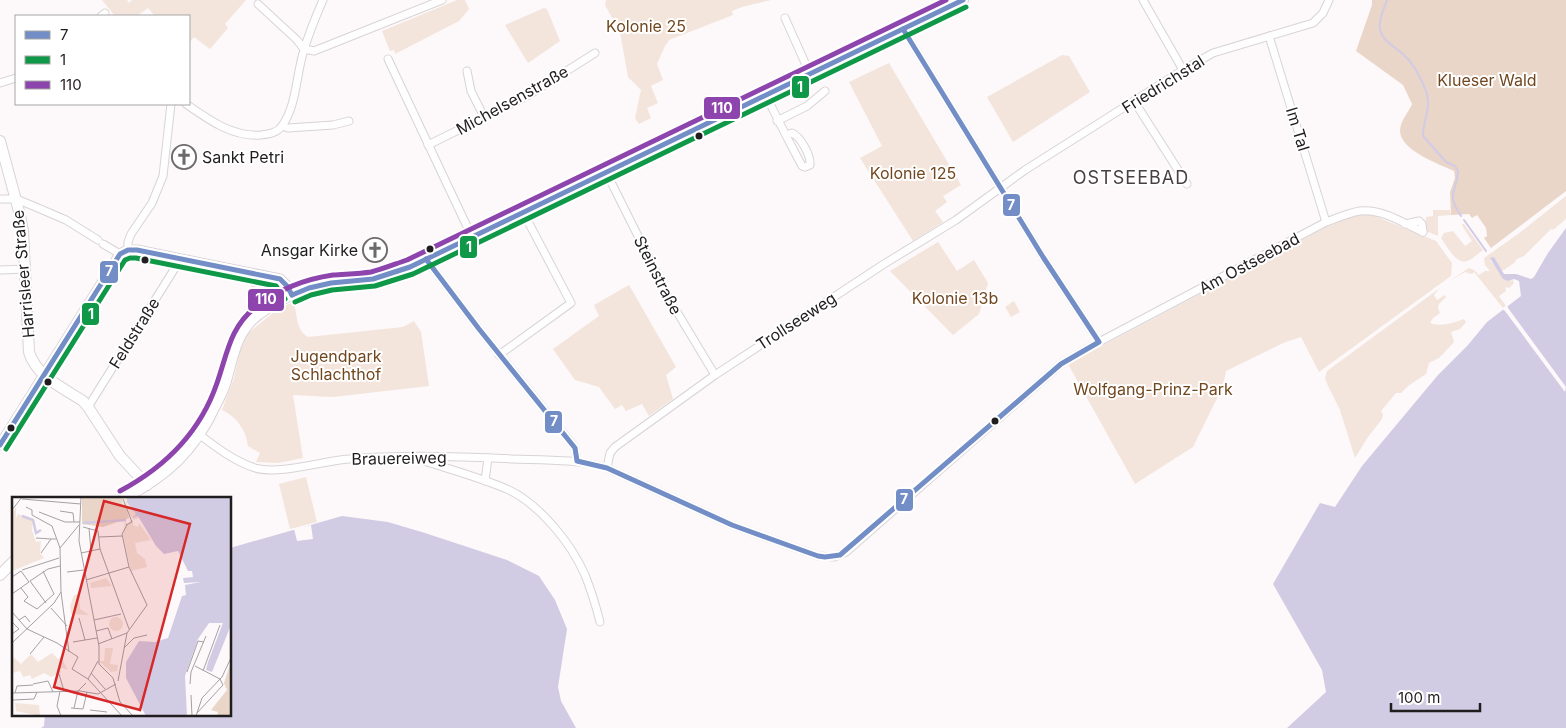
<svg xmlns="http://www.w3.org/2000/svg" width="1566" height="728" font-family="Inter,sans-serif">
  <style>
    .green { fill: #f3e5dc }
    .forest { fill: #e9d6c9 }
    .water { fill: #d2cbe4 }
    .pier { fill: #fdf8fa }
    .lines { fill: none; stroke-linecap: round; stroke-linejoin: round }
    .stream { stroke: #d2cbe4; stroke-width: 2 }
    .minor-casing { stroke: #d8d4d6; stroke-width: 9 }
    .tertiary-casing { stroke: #d8d4d6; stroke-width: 11 }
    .secondary-casing { stroke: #d8d4d6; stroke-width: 12 }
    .minor { stroke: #fffefe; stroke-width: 7 }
    .tertiary { stroke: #fffefe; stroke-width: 9 }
    .secondary { stroke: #fffefe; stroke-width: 10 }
    .bus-1-casing { stroke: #fff; stroke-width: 9 }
    .bus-2-casing { stroke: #fff; stroke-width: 9 }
    .bus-3-casing { stroke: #fff; stroke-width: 9 }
    .bus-1 { stroke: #738ec6; stroke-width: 5 }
    .bus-2 { stroke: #0e9847; stroke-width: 5 }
    .bus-3 { stroke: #8e44ad; stroke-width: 5 }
    .bus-dot { fill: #201d1e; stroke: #fff; stroke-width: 2 }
    .labels { text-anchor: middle; stroke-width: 4; stroke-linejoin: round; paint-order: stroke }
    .park-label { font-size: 16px; fill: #71471f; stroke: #fff }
    .street-label { font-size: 16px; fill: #201d1e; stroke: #fff }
    .poi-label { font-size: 16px; fill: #201d1e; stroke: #fff; text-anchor: start }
    .neighbourhood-label { font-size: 18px; letter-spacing: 1px; fill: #473f42; stroke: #fff }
    .inset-river { fill: none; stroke: #d2cbe4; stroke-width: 2.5 }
    .inset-road { fill: none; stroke: #a5a0a2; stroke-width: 1 }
    .view { fill: #d62828; fill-opacity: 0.15; stroke: #d62828; stroke-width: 2.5 }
    .inset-edge { fill: none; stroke: #201d1e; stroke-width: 2.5 }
    .line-badge { stroke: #fff; stroke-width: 2 }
    .badge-label { font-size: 14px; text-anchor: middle; font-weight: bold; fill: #fff }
  </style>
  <rect width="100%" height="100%" fill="#fdf8fa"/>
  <g class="green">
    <path d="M102,0H127L129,3L132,0H246L225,24L228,28L210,49L194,37L189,43V16H155L148,8L137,16H115Z"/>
    <path d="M457,0H465L469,9L459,21L395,54L394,50L390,51L382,31Z"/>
    <path d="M606,0H771L742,7L732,11L733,15L669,40L665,46L657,64L663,80L651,86L658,103L647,108L651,118L639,124L635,118L641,90L628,77L620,32L605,5Z"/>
    <path d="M544,8L547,9L560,41L528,63L505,25Z"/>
    <path d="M1062,55L1069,56L1090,92L1013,142L987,97Z"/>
    <path d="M889,63L961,185L943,196L947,202L935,211L943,222L913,241L860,158L882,146L849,82Z"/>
    <path d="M1566,196V219L1553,230L1551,229L1524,256L1517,259L1514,263L1504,270H1501L1494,257L1490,260L1508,281L1513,280L1514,283L1509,288L1505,287L1506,291L1499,296L1506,306L1503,308L1474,272L1472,274L1465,272L1449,281L1469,268L1474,270L1479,275L1485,271H1490L1485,265L1484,258L1518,234Z"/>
    <path d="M1433,210H1450L1451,215L1438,216V236L1426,231V217L1433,216Z"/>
    <path d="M1370,214L1436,241L1452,263L1451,276L1319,372L1301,337L1283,343L1226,371L1223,386L1193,447L1135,484L1068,364L1341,219L1357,215Z"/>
    <path d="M1462,224H1464L1483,250C1478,253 1472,260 1467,261C1456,265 1447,246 1441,238L1444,233L1453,231L1465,246L1472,241L1463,227Z"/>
    <path d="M938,242L957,271L974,260L988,283L979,314L953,335L890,271Z"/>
    <path d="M250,281L280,287L281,293L254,308Z"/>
    <path d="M629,285L676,367L666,375L673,399L649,416L642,404L626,411L622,405L615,409L599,387L575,380L553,349L599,316L594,305Z"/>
    <path d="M1440,288L1434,295L1437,300L1445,295L1446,297L1439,304L1438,308L1440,313L1433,318L1430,323C1440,327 1454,323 1464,319L1466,322L1460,329L1451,332L1454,342L1439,358L1429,363L1426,374L1408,386L1401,393H1396L1381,411L1383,414L1382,419L1368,437L1355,458L1340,410L1328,386L1325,378L1327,371Z"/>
    <path d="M1014,301L1020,312L1011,317L1005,307Z"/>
    <path d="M294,302C297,315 296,330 308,337L403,327L414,321L421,332L429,386L333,397L293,395L303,458L278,463L256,462L260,453L248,446C246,430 237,417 222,410L234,378L240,351L248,333L279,308Z"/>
    <path d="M306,477L317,522L290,529L279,484Z"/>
  </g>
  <path class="forest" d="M1372,0H1566V191L1491,248L1484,238L1487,236L1486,228L1477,215L1472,218L1469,214L1451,215L1450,192L1455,178L1454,171C1437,163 1393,148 1401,125C1403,118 1409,111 1412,104L1403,85L1356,51L1372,5Z"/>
  <g class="water">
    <path d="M1566,228V728H1287L1326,692L1322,670L1273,584L1320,503L1335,507L1362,466L1438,375L1468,345L1487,322L1521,296L1519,281L1514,279L1508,281L1503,279L1490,258L1494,257L1504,274H1516L1531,279L1534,277L1548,253Z"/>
    <path d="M342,516L388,522L425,533L507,560L539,576L555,600L567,629L558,687L561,701L576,728H41L44,726L45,714H230V548Z"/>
  </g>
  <g class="pier">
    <path d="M1507,304L1508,308L1566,387L1565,392L1505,311L1502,309Z"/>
    <path d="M311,525L313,539L297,541L294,529Z"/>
  </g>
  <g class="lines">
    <g class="stream">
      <path d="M1387,0C1384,8 1378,21 1380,30C1383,42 1396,47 1404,55C1414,64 1421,78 1426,91C1432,108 1423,119 1423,136L1446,162L1455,166L1458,171C1457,193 1445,192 1461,216"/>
      <path d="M1464,220L1486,251"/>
    </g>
    <defs>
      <g id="minor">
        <path d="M1143,0L1183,70"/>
        <path d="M258,4L297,40L304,49"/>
        <path d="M101,16L105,13"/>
        <path d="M785,18L810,74"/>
        <path d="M903,29L1043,257L1099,342"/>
        <path d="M1269,36L1326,222"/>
        <path d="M304,49L314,51L442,0"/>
        <path d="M388,59L472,237"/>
        <path d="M467,71L471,91L484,117"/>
        <path d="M0,83L16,78"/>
        <path d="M766,95C777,119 790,143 802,166L805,167L810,165C811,156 801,137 792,133L786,135"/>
        <path d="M1134,101L1187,184"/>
        <path d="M186,104C209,120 232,137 261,135C269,134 277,133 282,126C297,105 296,74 304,50C309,33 316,16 323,0"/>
        <path d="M777,121L807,106L825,91"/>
        <path d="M282,126L288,128L333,125L349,121"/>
        <path d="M428,145L527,96L595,53"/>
        <path d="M606,172L671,302L715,375"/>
        <path d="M0,199H16L31,205L66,220L98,240"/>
        <path d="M1405,224L1419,221L1422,224L1423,232"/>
        <path d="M103,244L120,254"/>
        <path d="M128,250V242L131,234L152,203L163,176L171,104"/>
        <path d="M426,259L479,329L569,440L575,448L577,461"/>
        <path d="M0,270L25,269"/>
        <path d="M499,355L571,303L523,212"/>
        <path d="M88,407L180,260"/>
        <path d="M200,435C217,448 234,461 255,468C280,475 322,461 349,459C403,454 459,456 513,459C545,460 577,459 607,468L732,525L818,556L834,557L846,552L1061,364L1099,342L1326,222C1337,218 1348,213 1360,211C1381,208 1405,224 1423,232"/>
        <path d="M418,459C448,469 480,477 509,490C540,505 571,543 585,575C591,590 596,606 600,622"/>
        <path d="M607,468L610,453L615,447L715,375L884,264L956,220L1025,170L1183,70L1213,53L1313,23L1323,13L1329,0"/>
        <path d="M485,481L488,458"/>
      </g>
      <path id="tertiary" d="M0,445L120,254L128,250H137L280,279L287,286L292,295"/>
      <g id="secondary">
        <path d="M0,141L20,215L23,231L29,352C36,376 63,388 83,401L88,407L120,456L147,485"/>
        <path d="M124,498C166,476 194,451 214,408C218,400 222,393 225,384C233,358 235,331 259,314C280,298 306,287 332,283C346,281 360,282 374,279C386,276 398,271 410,267L963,0"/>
        <path d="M0,575L14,561"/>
      </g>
    </defs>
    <use href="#minor" class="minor-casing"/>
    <use href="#tertiary" class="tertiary-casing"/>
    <use href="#secondary" class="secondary-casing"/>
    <use href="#minor" class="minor"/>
    <use href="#tertiary" class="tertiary"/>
    <use href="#secondary" class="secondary"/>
    <defs>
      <g id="bus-1">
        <path d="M426,259L479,329L575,448L577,461L607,468L732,525L818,556L825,557L840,555L1061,364L1099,342L1043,257L903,29"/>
        <path d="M292,295L309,288L331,283L373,279L410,267L963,0"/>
        <path d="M0,445L120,254L128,250H137L280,279L287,286L292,295"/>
      </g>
      <g id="bus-2">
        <path d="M295,302L311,295L332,290L375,286L413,274L966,7"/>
        <path d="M6,449L125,260L130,258H136L276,286L285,299"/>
      </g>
      <path id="bus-3" d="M120,491C165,467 200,433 217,383C227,355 230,326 256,307C278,290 305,279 333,275C345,274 358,274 371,272C383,269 395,264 407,260L946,0"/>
    </defs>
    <use href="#bus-1" class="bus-1-casing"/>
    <use href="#bus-2" class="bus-2-casing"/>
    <use href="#bus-3" class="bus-3-casing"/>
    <use href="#bus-1" class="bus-1"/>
    <use href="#bus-2" class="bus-2"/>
    <use href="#bus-3" class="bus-3"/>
  </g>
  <defs>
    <symbol id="church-ring" viewBox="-11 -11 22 22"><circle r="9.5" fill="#fff" stroke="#6d6a6b" stroke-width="1.5"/><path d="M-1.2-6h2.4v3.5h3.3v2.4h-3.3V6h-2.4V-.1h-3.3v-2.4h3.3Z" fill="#6d6a6b"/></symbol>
  </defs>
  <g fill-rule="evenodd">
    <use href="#church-ring" x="170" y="143" width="28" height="28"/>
    <use href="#church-ring" x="361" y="236" width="28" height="28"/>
  </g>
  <g class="bus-dot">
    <circle cx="699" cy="136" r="4.5"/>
    <circle cx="430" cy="249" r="4.5"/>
    <circle cx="145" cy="260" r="4.5"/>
    <circle cx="48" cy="382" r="4.5"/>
    <circle cx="995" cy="421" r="4.5"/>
    <circle cx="11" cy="428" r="4.5"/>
  </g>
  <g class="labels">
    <g class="park-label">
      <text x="646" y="32">Kolonie 25</text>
      <text x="1487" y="86">Klueser Wald</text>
      <text x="913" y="179">Kolonie 125</text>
      <text x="955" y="304">Kolonie 13b</text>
      <text x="336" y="362">Jugendpark<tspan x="336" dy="18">Schlachthof</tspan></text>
      <text x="1153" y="395">Wolfgang-Prinz-Park</text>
    </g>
    <g class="street-label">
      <text transform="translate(1163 84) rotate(-32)" y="6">Friedrichstal</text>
      <text transform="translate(512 100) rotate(-29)" y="6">Michelsenstraße</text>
      <text transform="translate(1298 129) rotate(73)" y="6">Im Tal</text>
      <text transform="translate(1249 263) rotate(-28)" y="6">Am Ostseebad</text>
      <text transform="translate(23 274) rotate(-95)" y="6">Harrisleer Straße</text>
      <text transform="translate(658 275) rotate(63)" y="6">Steinstraße</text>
      <text transform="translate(796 321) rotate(-33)" y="6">Trollseeweg</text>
      <text transform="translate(134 333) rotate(-58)" y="6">Feldstraße</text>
      <text transform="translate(399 458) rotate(-1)" y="6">Brauereiweg</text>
    </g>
    <g class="poi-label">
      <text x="202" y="163">Sankt Petri</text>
      <text x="358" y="256" text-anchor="end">Ansgar Kirke</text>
    </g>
    <g class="neighbourhood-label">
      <text x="1131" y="184">OSTSEEBAD</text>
    </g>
  </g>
  <g transform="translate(12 497)">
    <rect width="219" height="219" fill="#fdf8fa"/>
    <path d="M110,0H118L145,47L127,21L121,23V28L126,30L127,26L139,43L123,46L125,56L133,62L135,70L119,74L111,38L113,24L116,27L118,23H114H122L110,8ZM4,11V21L6,17L21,23L20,33L24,45L29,44L28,56L32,61L0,74V15ZM94,81L100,89L79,91L78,86ZM67,97L68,112L77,118L59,117L58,109L62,98ZM97 127a7 7 0 1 1 14 0a7 7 0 1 1-14 0ZM93,151H101L98,167L106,168L105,174L99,175L87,164H92ZM40,156L46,162L49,160L56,173L51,171L48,172L49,176L39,180L32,176L20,182L18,178L11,180L8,174L0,176L1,160L9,167L19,157L26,165ZM3,206L27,208L28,219L4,214Z" fill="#f3e5dc"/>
    <path d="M70,0H110V8L113,7L117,21L91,30L70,27ZM219,165V219H205L206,215L199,213L215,193L212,186Z" fill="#e9d6c9"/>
    <path d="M115,0H219V128L200,175L194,173L196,165L211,126H197L186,142L173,179L175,219H134L114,181V165L127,144L143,145L156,141L170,99L174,98L173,88L189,85L172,86L171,81L181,80L180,74H176L166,54L152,57L144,49L126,19L120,21L124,17L115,5Z" fill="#d2cbe4"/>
    <path class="inset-river" d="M10,19L21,23L24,36L29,33M71,26L114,23"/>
    <path class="inset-road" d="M69,0L67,44L87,149V167L101,181L108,205L121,219M10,2L69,7M111,2L120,25L114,28M14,10L20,13V18L40,29L48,51L49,95L57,155M0,13L10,0M48,14L61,16L62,25M27,15L53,25H68M71,30L86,34L88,52L117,132M77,31L79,54M87,40L110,39M24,41L39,42M48,51L67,28M29,56L39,42H44M69,56L88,52M10,73L47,61M55,75L72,73M0,80L9,74L17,85L0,97M74,83L117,70M9,91L16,100L12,104L25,112M34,106L18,84L36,72L48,69M39,111L55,129M25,112L42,97L31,74M0,115L15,132L45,146L66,160L60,172M67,121L73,143M7,123L13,119L18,125M82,123L109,117M0,125L7,132L0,137M84,134L96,131L100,142M61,145L85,141M0,146L42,106L49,95M86,147L115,136M112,151L122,141L135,138M18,157L32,140M183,169L208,182M60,172L76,182L110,219M191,174L208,128M175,175L186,144L192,145M79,176L93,192M47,177L52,194M76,182L86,164M106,184L115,136L135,108L117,70L110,37L115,28M21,187L36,184L41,195M178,187L179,175L194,139M48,194L45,209L49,219M0,196L68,194L86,197L104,187M3,196L5,189L21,188M179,198L180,219M1,203L22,202L25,195M59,211L71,212L75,195M62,211L66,194L74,186M78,213L95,215M185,216L211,188L208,182M184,219L190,201L210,180L219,161"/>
    <path class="view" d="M92,4L178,27L128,213L42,190Z"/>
    <rect width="219" height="219" class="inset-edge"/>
  </g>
  <g class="line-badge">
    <rect x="791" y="75" width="19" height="24" rx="5" fill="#0e9847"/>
    <rect x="703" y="96" width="38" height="24" rx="5" fill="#8e44ad"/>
    <rect x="1002" y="193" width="19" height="24" rx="5" fill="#738ec6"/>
    <rect x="459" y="235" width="19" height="24" rx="5" fill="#0e9847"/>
    <rect x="99" y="260" width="20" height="24" rx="5" fill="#738ec6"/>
    <rect x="247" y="288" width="38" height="24" rx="5" fill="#8e44ad"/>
    <rect x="81" y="302" width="19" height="24" rx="5" fill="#0e9847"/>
    <rect x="544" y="410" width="19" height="24" rx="5" fill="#738ec6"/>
    <rect x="895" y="488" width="19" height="24" rx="5" fill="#738ec6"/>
  </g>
  <g class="badge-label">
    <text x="800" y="92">1</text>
    <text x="722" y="113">110</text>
    <text x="1011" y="210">7</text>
    <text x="469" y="252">1</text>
    <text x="109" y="276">7</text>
    <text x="266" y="304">110</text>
    <text x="91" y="319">1</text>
    <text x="554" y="426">7</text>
    <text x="904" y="504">7</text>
  </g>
  <rect x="15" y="15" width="175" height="90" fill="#ffffff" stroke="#a6a5a5"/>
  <rect x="25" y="31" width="25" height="8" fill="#738ec6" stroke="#a6a5a5"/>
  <text x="60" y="40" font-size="15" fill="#201d1e">7</text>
  <rect x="25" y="56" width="25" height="8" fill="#0e9847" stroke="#a6a5a5"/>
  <text x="60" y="65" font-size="15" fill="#201d1e">1</text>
  <rect x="25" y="81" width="25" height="8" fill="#8e44ad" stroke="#a6a5a5"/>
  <text x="60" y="90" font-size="15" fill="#201d1e">110</text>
  <path d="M1391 703v8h89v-8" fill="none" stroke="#201d1e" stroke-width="2.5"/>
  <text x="1398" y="703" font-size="15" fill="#201d1e" stroke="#ffffff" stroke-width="4" paint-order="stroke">100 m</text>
</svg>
